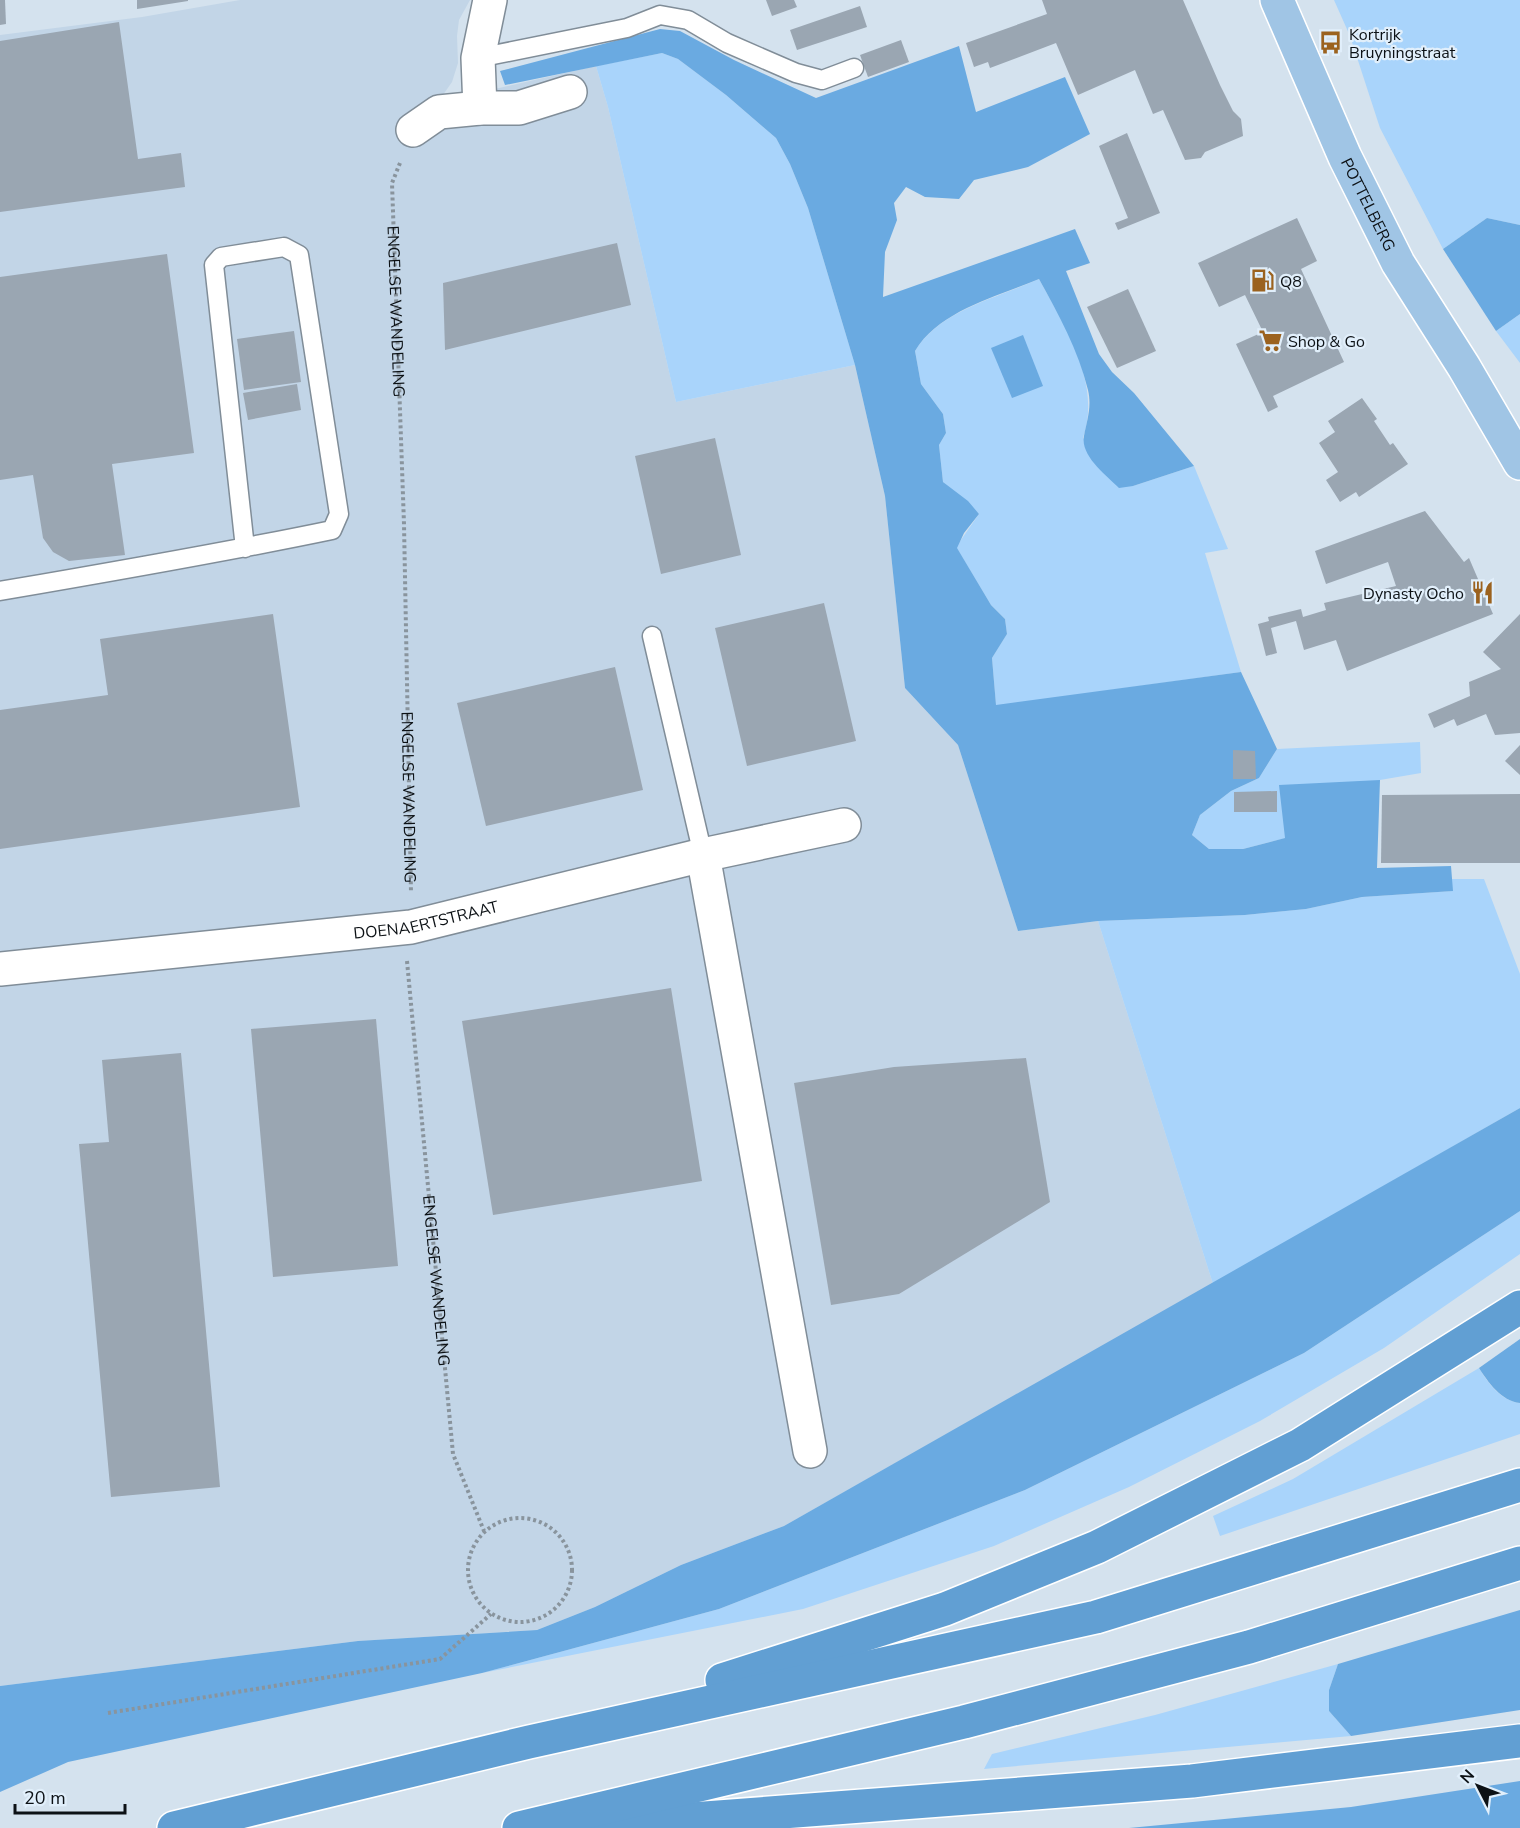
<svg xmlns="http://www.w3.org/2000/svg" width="1520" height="1828" font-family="'Nunito Sans',sans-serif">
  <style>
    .built { fill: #c2d5e7 }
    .green { fill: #a9d4fb }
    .forest { fill: #6aaae1 }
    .building { fill: #9aa6b2 }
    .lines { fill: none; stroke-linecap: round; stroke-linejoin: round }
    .lane-casing { stroke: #808d98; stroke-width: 21 }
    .street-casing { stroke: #808d98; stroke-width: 36 }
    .primary-casing { stroke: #fff; stroke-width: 36 }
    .highway-casing { stroke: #fff; stroke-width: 36 }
    .path { stroke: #89949d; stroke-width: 4; stroke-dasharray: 3 3; stroke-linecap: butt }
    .lane { stroke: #fff; stroke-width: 18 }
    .street { stroke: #fff; stroke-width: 33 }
    .primary { stroke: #a0c5e5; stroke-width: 33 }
    .highway { stroke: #619fd3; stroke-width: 33 }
    .labels { text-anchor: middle; stroke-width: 4.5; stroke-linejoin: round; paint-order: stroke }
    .poi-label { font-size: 16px; fill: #0c1115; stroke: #e1effb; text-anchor: start }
    .street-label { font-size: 16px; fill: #0c1115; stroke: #e1effb }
  </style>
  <rect width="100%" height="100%" fill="#d4e2ee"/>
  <path class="built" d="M240,0H470L459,20L457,36L458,63L452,82L438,102L596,66L608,107L676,402L855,365L885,496L905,688L958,745L1018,931L1098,921L1213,1284L784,1526L681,1565L595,1607L537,1630L358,1641L0,1686V35L142,17Z"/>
  <g class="green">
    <path d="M1334,0H1520V225L1487,218L1443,249L1380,128L1350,36Z"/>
    <path d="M662,53L678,59L726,95L776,138L790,164L808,208L855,365L676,402L608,107L596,66Z"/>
    <path d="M1039,279C1065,327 1102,383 1083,438L1133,486L1194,466L1228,549L1205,553L1241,672L996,706L992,658L1007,634L1005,619L991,605L956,547L979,514L943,482L939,445L946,433L943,414L921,384L915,351C940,310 997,298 1039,279Z"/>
    <path d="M1520,314V363L1496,331Z"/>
    <path d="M1420,742L1421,773L1380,780L1286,838L1243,849H1209L1192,835L1200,815L1231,791L1259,778L1277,749Z"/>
    <path d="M1452,879H1484L1520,974V1108L1213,1284L1098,921L1245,915L1306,909L1362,897L1452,891Z"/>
    <path d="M1520,1211V1254L1384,1348L1260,1421L1129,1487L994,1546L803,1609L482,1673L719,1609L1025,1490L1304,1353Z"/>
    <path d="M1479,1368C1488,1383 1501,1401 1520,1403V1434L1220,1536L1213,1516L1293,1479Z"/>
    <path d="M1338,1664L1329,1690V1711L1351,1736L984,1769L992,1754L1155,1715Z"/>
  </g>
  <g class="forest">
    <path d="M660,29L680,31L734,60L816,98L959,46L976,112L1065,77L1090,134L1028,167L974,180L959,199L925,197L906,187L894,203L897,220L885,252L883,297L1075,229L1090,263L1066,271L1099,354L1112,372L1134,393L1194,466L1133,486L1119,488C1107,476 1080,456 1084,436C1087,420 1092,407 1088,390C1078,350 1059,315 1039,279C997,297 940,310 915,351L921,384L943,414L946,433L939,445L943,482L968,501L979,514L964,533L957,548L991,605L1005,619L1007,634L992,658L996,705L1241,672L1277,749L1259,778L1231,791L1200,815L1192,835L1209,849H1243L1285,838L1279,785L1380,780L1377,868L1451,866L1453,891L1362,897L1306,909L1245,915L1098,921L1018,931L958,745L905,688L885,496L855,365L808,208L790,164L776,138L726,95L678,59L662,53L505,85L500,71Z"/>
    <path d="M1487,218L1520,225V314L1496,331L1443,249Z"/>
    <path d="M1023,335L1043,386L1012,398L991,348Z"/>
    <path d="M1520,1108V1211L1304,1353L1025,1490L719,1609L482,1673L68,1762L0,1792V1686L358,1641L537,1630L595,1607L681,1565L784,1526Z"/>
    <path d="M1520,1339V1403C1501,1401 1488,1382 1479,1368Z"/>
    <path d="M1520,1610V1710L1351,1736L1329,1711V1690L1338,1664Z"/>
    <path d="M1520,1781V1828H1129L1351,1807Z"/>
  </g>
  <g class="building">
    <path d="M0,0H5L6,24L0,25Z"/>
    <path d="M137,0H188V1L137,9Z"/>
    <path d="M766,0H794L797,7L772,16Z"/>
    <path d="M1042,0H1183L1220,85L1233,111L1241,119L1243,136L1205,152L1201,158L1185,160L1163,110L1153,114L1135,70L1078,95L1056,43L990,68L988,62L974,67L966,43L1047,14Z"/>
    <path d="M860,6L867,27L797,50L790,30Z"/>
    <path d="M119,22L138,159L181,153L185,187L0,212V41Z"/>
    <path d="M901,40L909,62L868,77L860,55Z"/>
    <path d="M1127,133L1160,213L1118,230L1115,223L1128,218L1099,146Z"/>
    <path d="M1297,218L1317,261L1301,269L1344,362L1273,396L1278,407L1268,412L1236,344L1263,332L1245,295L1219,307L1198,263Z"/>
    <path d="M617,243L631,305L445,350L443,283Z"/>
    <path d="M167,254L194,453L112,464L125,555L69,561L53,552L43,538L33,475L0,480V277Z"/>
    <path d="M1128,289L1156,351L1117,368L1087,307Z"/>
    <path d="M294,331L301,382L244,390L237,339Z"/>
    <path d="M297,384L301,410L248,420L243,393Z"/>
    <path d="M1362,398L1377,419L1374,421L1390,445L1393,443L1408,464L1359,497L1356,492L1340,502L1326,480L1338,472L1319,443L1335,432L1328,421Z"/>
    <path d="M715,438L741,555L661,574L635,456Z"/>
    <path d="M1425,511L1464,562L1469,558L1493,614L1347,671L1336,640L1304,650L1296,621L1271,628L1277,653L1266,656L1258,624L1269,621L1268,617L1301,609L1303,617L1326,610L1324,603L1396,586L1388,562L1326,584L1315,551Z"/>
    <path d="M824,603L856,741L747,766L715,628Z"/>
    <path d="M273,614L300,807L0,849V710L108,695L100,639Z"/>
    <path d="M1520,614V733L1495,735L1486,714L1457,726L1454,719L1434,728L1428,714L1470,696L1469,682L1501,669L1483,652Z"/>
    <path d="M615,667L643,790L486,826L457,703Z"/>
    <path d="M1520,745V775L1505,761Z"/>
    <path d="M1233,750L1255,751L1256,779H1233Z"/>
    <path d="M1277,791V812H1234V792Z"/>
    <path d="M1520,794V863H1381L1382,795Z"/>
    <path d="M671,988L702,1181L493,1215L462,1021Z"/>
    <path d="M376,1019L398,1266L273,1277L251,1029Z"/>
    <path d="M181,1053L220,1487L111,1497L79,1144L109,1142L102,1060Z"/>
    <path d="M1026,1058L1050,1202L899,1294L831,1305L794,1083L894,1067Z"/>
  </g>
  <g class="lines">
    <defs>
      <g id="lane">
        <path d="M478,58L627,28L660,15L688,20L727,43L796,73L822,80L854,68"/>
        <path d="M0,591C111,572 222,553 332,530L339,514L299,255L284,247L221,257L214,265L245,548"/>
        <path d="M652,636L703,855"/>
      </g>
      <g id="street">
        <path d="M480,108L478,58L490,0"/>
        <path d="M413,130L439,112L480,108H519L570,92"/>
        <path d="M703,855L810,1451"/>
        <path id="s3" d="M0,969L411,927L703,855L844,825"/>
      </g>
      <g id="primary">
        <path id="s4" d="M1277,0L1345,157L1398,263L1464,367L1520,463"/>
      </g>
      <g id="highway">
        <path d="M722,1680L945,1609L1097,1547L1300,1445L1520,1307"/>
        <path d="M598,1826L1192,1781L1520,1741"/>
        <path d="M174,1828L529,1742L1096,1617L1520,1485"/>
        <path d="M519,1828L964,1722L1249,1647L1520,1563"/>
      </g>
    </defs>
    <use href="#lane" class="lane-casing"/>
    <use href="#street" class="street-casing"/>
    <use href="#primary" class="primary-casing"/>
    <use href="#highway" class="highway-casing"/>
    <g class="path">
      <path id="s1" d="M400,163L392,183L404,524L411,892"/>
      <path id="s2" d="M407,961L453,1454L484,1531"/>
      <circle cx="520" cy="1570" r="52"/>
      <path d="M108,1713L440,1659L491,1614"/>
    </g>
    <use href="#lane" class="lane"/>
    <use href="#street" class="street"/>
    <use href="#primary" class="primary"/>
    <use href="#highway" class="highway"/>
  </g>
  <defs>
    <symbol id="bus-bare" viewBox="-9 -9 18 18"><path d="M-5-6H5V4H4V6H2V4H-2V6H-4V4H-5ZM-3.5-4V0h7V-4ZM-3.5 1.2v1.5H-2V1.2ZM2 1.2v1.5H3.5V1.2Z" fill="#9b621f" stroke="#e1effb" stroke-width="2.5" paint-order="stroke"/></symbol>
    <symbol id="fuel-bare" viewBox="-9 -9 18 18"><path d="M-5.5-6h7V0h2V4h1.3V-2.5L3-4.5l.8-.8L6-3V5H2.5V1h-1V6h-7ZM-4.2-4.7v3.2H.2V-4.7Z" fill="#9b621f" stroke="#e1effb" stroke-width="2.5" paint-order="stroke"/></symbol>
    <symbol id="supermarket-bare" viewBox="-9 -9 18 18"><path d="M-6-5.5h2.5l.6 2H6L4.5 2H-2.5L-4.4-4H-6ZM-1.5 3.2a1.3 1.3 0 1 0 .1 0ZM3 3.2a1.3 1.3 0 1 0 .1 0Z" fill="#9b621f" stroke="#e1effb" stroke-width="2.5" paint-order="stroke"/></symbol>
    <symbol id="restaurant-bare" viewBox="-9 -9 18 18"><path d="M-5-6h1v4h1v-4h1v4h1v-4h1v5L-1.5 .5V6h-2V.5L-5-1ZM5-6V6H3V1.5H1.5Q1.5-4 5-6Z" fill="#9b621f" stroke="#e1effb" stroke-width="2.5" paint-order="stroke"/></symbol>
  </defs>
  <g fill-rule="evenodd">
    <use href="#bus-bare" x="1314" y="26" width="33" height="33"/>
    <use href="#fuel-bare" x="1246" y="264" width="33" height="33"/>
    <use href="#supermarket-bare" x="1254" y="324" width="33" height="33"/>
    <use href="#restaurant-bare" x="1466" y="576" width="33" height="33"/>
  </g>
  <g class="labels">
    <g class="poi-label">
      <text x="1349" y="40">Kortrijk<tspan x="1349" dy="18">Bruyningstraat</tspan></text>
      <text x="1280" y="287">Q8</text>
      <text x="1288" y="347">Shop &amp; Go</text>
      <text x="1464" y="599" text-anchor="end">Dynasty Ocho</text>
    </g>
    <g class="street-label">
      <text dy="6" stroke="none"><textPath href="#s4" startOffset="224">POTTELBERG</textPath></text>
      <text dy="6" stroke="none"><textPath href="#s1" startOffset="150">ENGELSE WANDELING</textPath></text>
      <text dy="6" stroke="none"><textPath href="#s1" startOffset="636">ENGELSE WANDELING</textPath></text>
      <text dy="6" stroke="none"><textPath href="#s3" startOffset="429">DOENAERTSTRAAT</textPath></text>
      <text dy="6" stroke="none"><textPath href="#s2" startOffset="321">ENGELSE WANDELING</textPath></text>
    </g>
  </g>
  <g transform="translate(1478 1786) rotate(312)" stroke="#e1effb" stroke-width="4.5" paint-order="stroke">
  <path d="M0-4.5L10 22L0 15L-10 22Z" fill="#0c1115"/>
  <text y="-9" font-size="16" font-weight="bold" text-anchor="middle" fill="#0c1115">N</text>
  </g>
  <path d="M15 1804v9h110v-9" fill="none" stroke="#0c1115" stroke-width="3"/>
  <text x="24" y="1804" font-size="18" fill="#0c1115" stroke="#e1effb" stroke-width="4.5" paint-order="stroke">20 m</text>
</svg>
